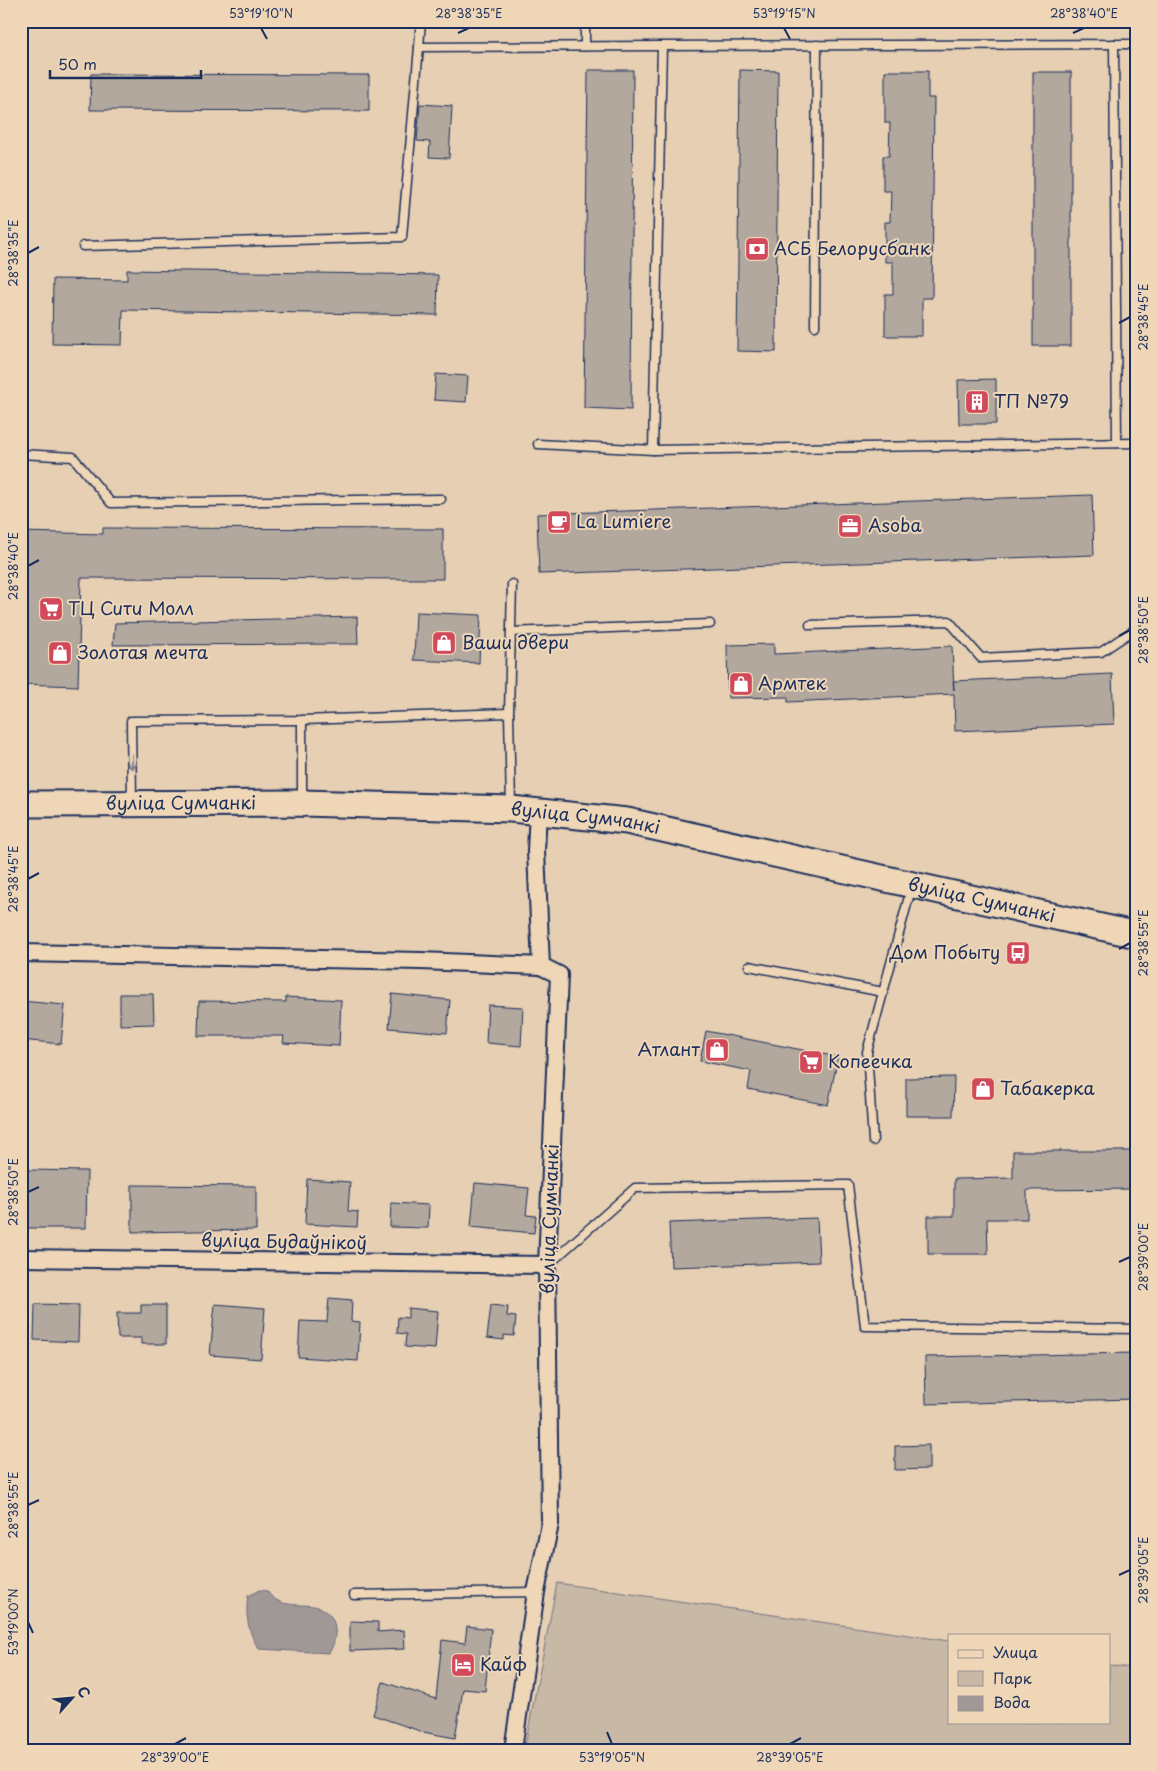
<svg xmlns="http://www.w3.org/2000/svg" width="1158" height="1771" font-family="'Playpen Sans',sans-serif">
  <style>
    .green { fill: #c8b8a6; stroke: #727482 }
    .water { fill: #a09896; stroke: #6b6e80 }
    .building { fill: #b3a89d; stroke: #1b2f5e }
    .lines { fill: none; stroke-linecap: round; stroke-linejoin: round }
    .lane-casing { stroke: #1b2f5e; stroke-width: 11 }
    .street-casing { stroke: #1b2f5e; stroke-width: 20 }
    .primary-casing { stroke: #1b2f5e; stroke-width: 29 }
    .lane { stroke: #eed6b6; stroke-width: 8 }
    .street { stroke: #eed6b6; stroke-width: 16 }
    .primary { stroke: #eed6b6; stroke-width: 25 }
    .oneway { stroke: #84828a }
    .ticks { fill: none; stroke: #1b2f5e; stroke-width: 2 }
    .labels { text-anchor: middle; stroke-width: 4; stroke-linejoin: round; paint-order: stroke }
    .poi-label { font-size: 18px; fill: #1b2f5e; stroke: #eed6b6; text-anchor: start }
    .street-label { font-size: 18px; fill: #1b2f5e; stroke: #eed6b6 }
    .neatline { fill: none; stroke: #1b2f5e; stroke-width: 2 }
    .ticks-label { font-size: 12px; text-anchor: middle; fill: #1b2f5e }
  </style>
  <rect width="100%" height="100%" fill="#e6cfb2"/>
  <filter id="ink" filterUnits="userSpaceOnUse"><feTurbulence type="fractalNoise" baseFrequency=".02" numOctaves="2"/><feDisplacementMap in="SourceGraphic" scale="10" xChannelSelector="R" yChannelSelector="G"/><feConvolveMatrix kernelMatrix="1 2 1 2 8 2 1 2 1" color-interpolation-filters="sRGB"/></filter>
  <g filter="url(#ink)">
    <path class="green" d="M557,1583L949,1641V1722H1109V1665L1137,1669V1750H545L525,1746Z"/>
    <path class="water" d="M259,1590L267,1591C280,1610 299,1602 318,1607C338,1613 339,1638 329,1653L259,1649C248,1633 245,1615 248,1596Z"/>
    <g class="building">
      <path d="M588,70H633L631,410L584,408Z"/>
      <path d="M740,70L778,71L776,352L737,351Z"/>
      <path d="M885,71H928V98H934L932,298H922V336H885V294H893V262H885V222H890L891,191H883V156H889L890,123H885Z"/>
      <rect x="1033" y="72" width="38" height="274"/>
      <path d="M91,74L369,75V111L90,110Z"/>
      <path d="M420,104L452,106L449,158L429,157L430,142L417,141Z"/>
      <path d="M127,270L438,275L437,315L123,310L122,345L52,344L53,279L127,280Z"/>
      <path d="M436,374L468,376L466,402L434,400Z"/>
      <path d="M996,379V424H959L958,380Z"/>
      <path d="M1092,495L1094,555L539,574L537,514Z"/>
      <path d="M103,528L443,529V579L81,578L78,686L21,684V532L103,534Z"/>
      <path d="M416,612L481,615L479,663L414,660Z"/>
      <path d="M357,617L358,644L113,645L115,623Z"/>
      <path d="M774,644V654L952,646L954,690L953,681L1112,674L1114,724L955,731L954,694L788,702V697L728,698L727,645Z"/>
      <path d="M120,994H153L154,1024L120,1025Z"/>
      <path d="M392,994L450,1000L447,1033L389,1028Z"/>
      <path d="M286,997L341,1000L339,1046L283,1043L284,1036H198L199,1001L286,1002Z"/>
      <path d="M21,1001L65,1005L61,1044L21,1040Z"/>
      <path d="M488,1005L523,1007L521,1046L486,1043Z"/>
      <path d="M706,1031L838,1057L828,1105L748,1089L751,1071L700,1061Z"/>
      <path d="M954,1077L953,1116H906V1078Z"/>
      <path d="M1013,1151H1137V1189L1027,1190V1219H987L988,1254H928V1216H954V1179L1013,1178Z"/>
      <path d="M27,1170L87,1171L86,1228H27Z"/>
      <path d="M307,1179L350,1182L348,1211L358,1212L357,1227L305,1224Z"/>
      <path d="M475,1183L529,1188L526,1215L536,1216L534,1233L471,1227Z"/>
      <path d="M132,1185L256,1186V1230L132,1232Z"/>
      <path d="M391,1203L429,1205L428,1228L390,1227Z"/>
      <path d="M817,1218L819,1262L671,1267L669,1223Z"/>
      <path d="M329,1298L352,1300L351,1321L360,1322L358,1361L298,1357L300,1321L327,1322Z"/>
      <path d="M35,1304L79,1305L78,1342L34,1340Z"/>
      <path d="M215,1304L265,1308L261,1359L210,1355Z"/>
      <path d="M141,1305H166V1344H141V1338H118L117,1313H141Z"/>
      <path d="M491,1305L508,1307L507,1316L516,1317L514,1336L504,1335V1340L487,1338Z"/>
      <path d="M408,1308L438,1311L435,1349L405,1347L406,1334L397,1333L398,1317L408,1318Z"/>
      <path d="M1137,1353V1399L926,1404L925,1357Z"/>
      <path d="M929,1445V1469L895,1470V1446Z"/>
      <path d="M350,1621L378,1622V1632L404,1630L405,1649L350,1651Z"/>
      <path d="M467,1626L491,1629L485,1691L463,1689L455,1738L423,1732L373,1715L383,1682L436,1699L442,1640L465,1643Z"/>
    </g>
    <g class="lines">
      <defs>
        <g id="lane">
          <path d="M585,21V46"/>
          <path d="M1114,44L1117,443"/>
          <path d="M419,47L421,21"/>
          <path d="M83,246L402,237L419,47L1137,44"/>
          <path d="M815,326L817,45"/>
          <path d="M538,444L653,450L1137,443"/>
          <path d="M653,450L662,46"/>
          <path d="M21,454L73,457L111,503L441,499"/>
          <path d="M810,625L949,621L981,658L1101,652L1137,628"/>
          <path d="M511,632L710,624"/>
          <path d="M302,799V720"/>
          <path d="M132,801L131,721L302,720L509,713"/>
          <path d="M511,807L509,713L512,584"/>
          <path d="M749,966L883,992"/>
          <path d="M873,1141L867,1052L911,889"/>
          <path d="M548,1265L635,1188L848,1185L865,1326L1137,1329"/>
          <path d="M354,1595L536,1592"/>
        </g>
        <g id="street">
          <path d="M538,811L536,851L541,966"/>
          <path d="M21,953L421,961L541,966L559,975L547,1265L550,1524L536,1592L513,1750"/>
          <path d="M21,1258L547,1265"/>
        </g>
        <g id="primary">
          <path id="s1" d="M21,804L302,803L511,809L627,821L1137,935"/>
        </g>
      </defs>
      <use href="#lane" class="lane-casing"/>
      <use href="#street" class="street-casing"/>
      <use href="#primary" class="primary-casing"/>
      <use href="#lane" class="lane"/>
      <use href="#street" class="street"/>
      <use href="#primary" class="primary"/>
    </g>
    <defs><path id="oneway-shaft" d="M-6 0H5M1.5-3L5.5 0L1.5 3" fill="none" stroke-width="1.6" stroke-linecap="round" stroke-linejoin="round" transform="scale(1.25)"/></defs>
    <use class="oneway" href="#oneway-shaft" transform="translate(132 762) rotate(90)"/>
  </g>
  <path class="ticks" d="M261,28L267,39M784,28L790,39M458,33L469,28M1073,33L1084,28M28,253L39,247M1119,323L1130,317M28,566L39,560M1119,636L1130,630M28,879L39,873M1119,949L1130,943M28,1192L39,1187M1119,1262L1130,1257M28,1505L39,1500M1119,1575L1130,1570M28,1622L33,1633M607,1732L612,1744M175,1744L186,1738M790,1744L801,1738"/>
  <defs>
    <symbol id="bank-square" viewBox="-11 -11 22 22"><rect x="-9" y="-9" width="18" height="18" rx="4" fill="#d1495b" stroke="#eed6b6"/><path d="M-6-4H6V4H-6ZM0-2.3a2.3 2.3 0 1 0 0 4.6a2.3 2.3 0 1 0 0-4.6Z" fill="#fff"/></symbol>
    <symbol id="building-square" viewBox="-11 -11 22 22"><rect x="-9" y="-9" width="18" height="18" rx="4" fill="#d1495b" stroke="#eed6b6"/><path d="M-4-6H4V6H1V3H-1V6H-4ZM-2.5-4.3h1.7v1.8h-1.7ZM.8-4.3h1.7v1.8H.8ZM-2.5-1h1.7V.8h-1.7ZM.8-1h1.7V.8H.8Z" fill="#fff"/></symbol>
    <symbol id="cafe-square" viewBox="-11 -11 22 22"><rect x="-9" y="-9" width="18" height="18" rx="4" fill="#d1495b" stroke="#eed6b6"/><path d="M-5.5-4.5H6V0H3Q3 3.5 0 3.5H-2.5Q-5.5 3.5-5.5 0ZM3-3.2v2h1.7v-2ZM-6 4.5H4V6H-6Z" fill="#fff"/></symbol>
    <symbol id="office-square" viewBox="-11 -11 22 22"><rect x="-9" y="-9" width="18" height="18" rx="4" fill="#d1495b" stroke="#eed6b6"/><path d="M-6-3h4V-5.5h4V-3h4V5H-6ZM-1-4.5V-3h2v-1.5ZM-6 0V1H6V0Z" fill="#fff"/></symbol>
    <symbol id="supermarket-square" viewBox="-11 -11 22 22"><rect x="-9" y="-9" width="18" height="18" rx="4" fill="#d1495b" stroke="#eed6b6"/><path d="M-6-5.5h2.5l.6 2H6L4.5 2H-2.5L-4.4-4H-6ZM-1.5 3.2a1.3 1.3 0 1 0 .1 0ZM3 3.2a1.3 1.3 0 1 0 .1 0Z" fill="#fff"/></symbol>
    <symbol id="shop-square" viewBox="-11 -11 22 22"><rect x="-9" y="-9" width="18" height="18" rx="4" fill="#d1495b" stroke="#eed6b6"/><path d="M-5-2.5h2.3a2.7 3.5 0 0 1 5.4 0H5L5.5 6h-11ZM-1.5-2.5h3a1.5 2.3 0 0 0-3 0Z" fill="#fff"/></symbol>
    <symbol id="bus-square" viewBox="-11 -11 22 22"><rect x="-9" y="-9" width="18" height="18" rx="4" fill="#d1495b" stroke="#eed6b6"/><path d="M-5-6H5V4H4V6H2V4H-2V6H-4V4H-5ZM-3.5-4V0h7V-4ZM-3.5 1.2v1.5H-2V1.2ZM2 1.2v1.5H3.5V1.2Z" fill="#fff"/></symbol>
    <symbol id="hotel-square" viewBox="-11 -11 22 22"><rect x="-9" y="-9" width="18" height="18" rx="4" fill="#d1495b" stroke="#eed6b6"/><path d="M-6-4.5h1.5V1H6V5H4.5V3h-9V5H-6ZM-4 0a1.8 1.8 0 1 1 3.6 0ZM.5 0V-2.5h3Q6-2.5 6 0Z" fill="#fff"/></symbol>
  </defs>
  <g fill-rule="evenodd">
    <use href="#bank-square" x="743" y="235" width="28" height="28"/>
    <use href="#building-square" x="963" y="388" width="28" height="28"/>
    <use href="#cafe-square" x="545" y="508" width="28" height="28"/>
    <use href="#office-square" x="836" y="512" width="28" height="28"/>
    <use href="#supermarket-square" x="37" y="595" width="28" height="28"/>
    <use href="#shop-square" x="430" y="629" width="28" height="28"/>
    <use href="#shop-square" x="46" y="639" width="28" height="28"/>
    <use href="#shop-square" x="727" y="670" width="28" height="28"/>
    <use href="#bus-square" x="1004" y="939" width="28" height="28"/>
    <use href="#shop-square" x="703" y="1036" width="28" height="28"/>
    <use href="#supermarket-square" x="797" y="1048" width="28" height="28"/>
    <use href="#shop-square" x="969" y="1075" width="28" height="28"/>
    <use href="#hotel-square" x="449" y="1651" width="28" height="28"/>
  </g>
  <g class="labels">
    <g class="poi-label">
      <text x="774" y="255">АСБ Белорусбанк</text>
      <text x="994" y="408">ТП №79</text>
      <text x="576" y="528">La Lumiere</text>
      <text x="868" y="532">Asoba</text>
      <text x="68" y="615">ТЦ Сити Молл</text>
      <text x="462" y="649">Ваши двери</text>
      <text x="78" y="659">Золотая мечта</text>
      <text x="758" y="690">Армтек</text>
      <text x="1000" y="959" text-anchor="end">Дом Побыту</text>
      <text x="700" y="1056" text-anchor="end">Атлант</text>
      <text x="828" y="1068">Копеечка</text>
      <text x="1000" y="1095">Табакерка</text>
      <text x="480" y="1671">Кайф</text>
    </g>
    <g class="street-label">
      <text dy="6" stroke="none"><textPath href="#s1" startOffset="160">вуліца Сумчанкі</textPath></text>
      <text dy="6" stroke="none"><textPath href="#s1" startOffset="565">вуліца Сумчанкі</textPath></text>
      <text dy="6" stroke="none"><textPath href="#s1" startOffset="970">вуліца Сумчанкі</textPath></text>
      <text transform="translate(550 1219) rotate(-88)" y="6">вуліца Сумчанкі</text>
      <text transform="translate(284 1242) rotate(1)" y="6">вуліца Будаўнікоў</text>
    </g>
  </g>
  <rect width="1158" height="1771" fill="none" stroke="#eed6b6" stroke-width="55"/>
  <rect x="948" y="1634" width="162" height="90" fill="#eed6b6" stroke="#9a9393"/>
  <rect x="958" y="1650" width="25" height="8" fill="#eed6b6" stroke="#9a9393"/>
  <text x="993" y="1658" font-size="15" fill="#1b2f5e">Улица</text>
  <rect x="958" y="1671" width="25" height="15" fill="#c8b8a6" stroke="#9a9393"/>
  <text x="993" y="1684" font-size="15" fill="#1b2f5e">Парк</text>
  <rect x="958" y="1696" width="25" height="15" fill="#a09896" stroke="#9a9393"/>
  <text x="993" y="1708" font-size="15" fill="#1b2f5e">Вода</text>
  <g transform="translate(72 1698) rotate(63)" stroke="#eed6b6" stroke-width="4" paint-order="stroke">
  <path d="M0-4L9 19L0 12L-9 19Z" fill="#1b2f5e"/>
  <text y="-8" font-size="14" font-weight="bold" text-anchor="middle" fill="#1b2f5e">С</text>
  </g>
  <path d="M50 70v8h151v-8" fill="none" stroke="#1b2f5e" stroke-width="2.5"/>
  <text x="58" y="70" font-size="15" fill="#1b2f5e" stroke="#eed6b6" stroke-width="4" paint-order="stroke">50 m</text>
  <rect x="28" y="28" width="1102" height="1716" class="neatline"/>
  <g class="ticks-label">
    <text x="261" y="18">53°19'10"N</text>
    <text x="469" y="18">28°38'35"E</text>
    <text x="784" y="18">53°19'15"N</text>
    <text x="1084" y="18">28°38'40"E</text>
    <text transform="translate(14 253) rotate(-90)" y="4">28°38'35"E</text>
    <text transform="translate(1144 317) rotate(-90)" y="4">28°38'45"E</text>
    <text transform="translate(14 566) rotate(-90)" y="4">28°38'40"E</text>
    <text transform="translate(1144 630) rotate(-90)" y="4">28°38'50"E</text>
    <text transform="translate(14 879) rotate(-90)" y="4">28°38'45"E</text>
    <text transform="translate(1144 943) rotate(-90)" y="4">28°38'55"E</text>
    <text transform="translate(14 1192) rotate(-90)" y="4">28°38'50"E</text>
    <text transform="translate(1144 1257) rotate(-90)" y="4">28°39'00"E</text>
    <text transform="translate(14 1505) rotate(-90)" y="4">28°38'55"E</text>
    <text transform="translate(1144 1570) rotate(-90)" y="4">28°39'05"E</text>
    <text transform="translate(14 1622) rotate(-90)" y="4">53°19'00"N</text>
    <text x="175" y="1762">28°39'00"E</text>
    <text x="612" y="1762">53°19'05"N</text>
    <text x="790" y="1762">28°39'05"E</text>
  </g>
</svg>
